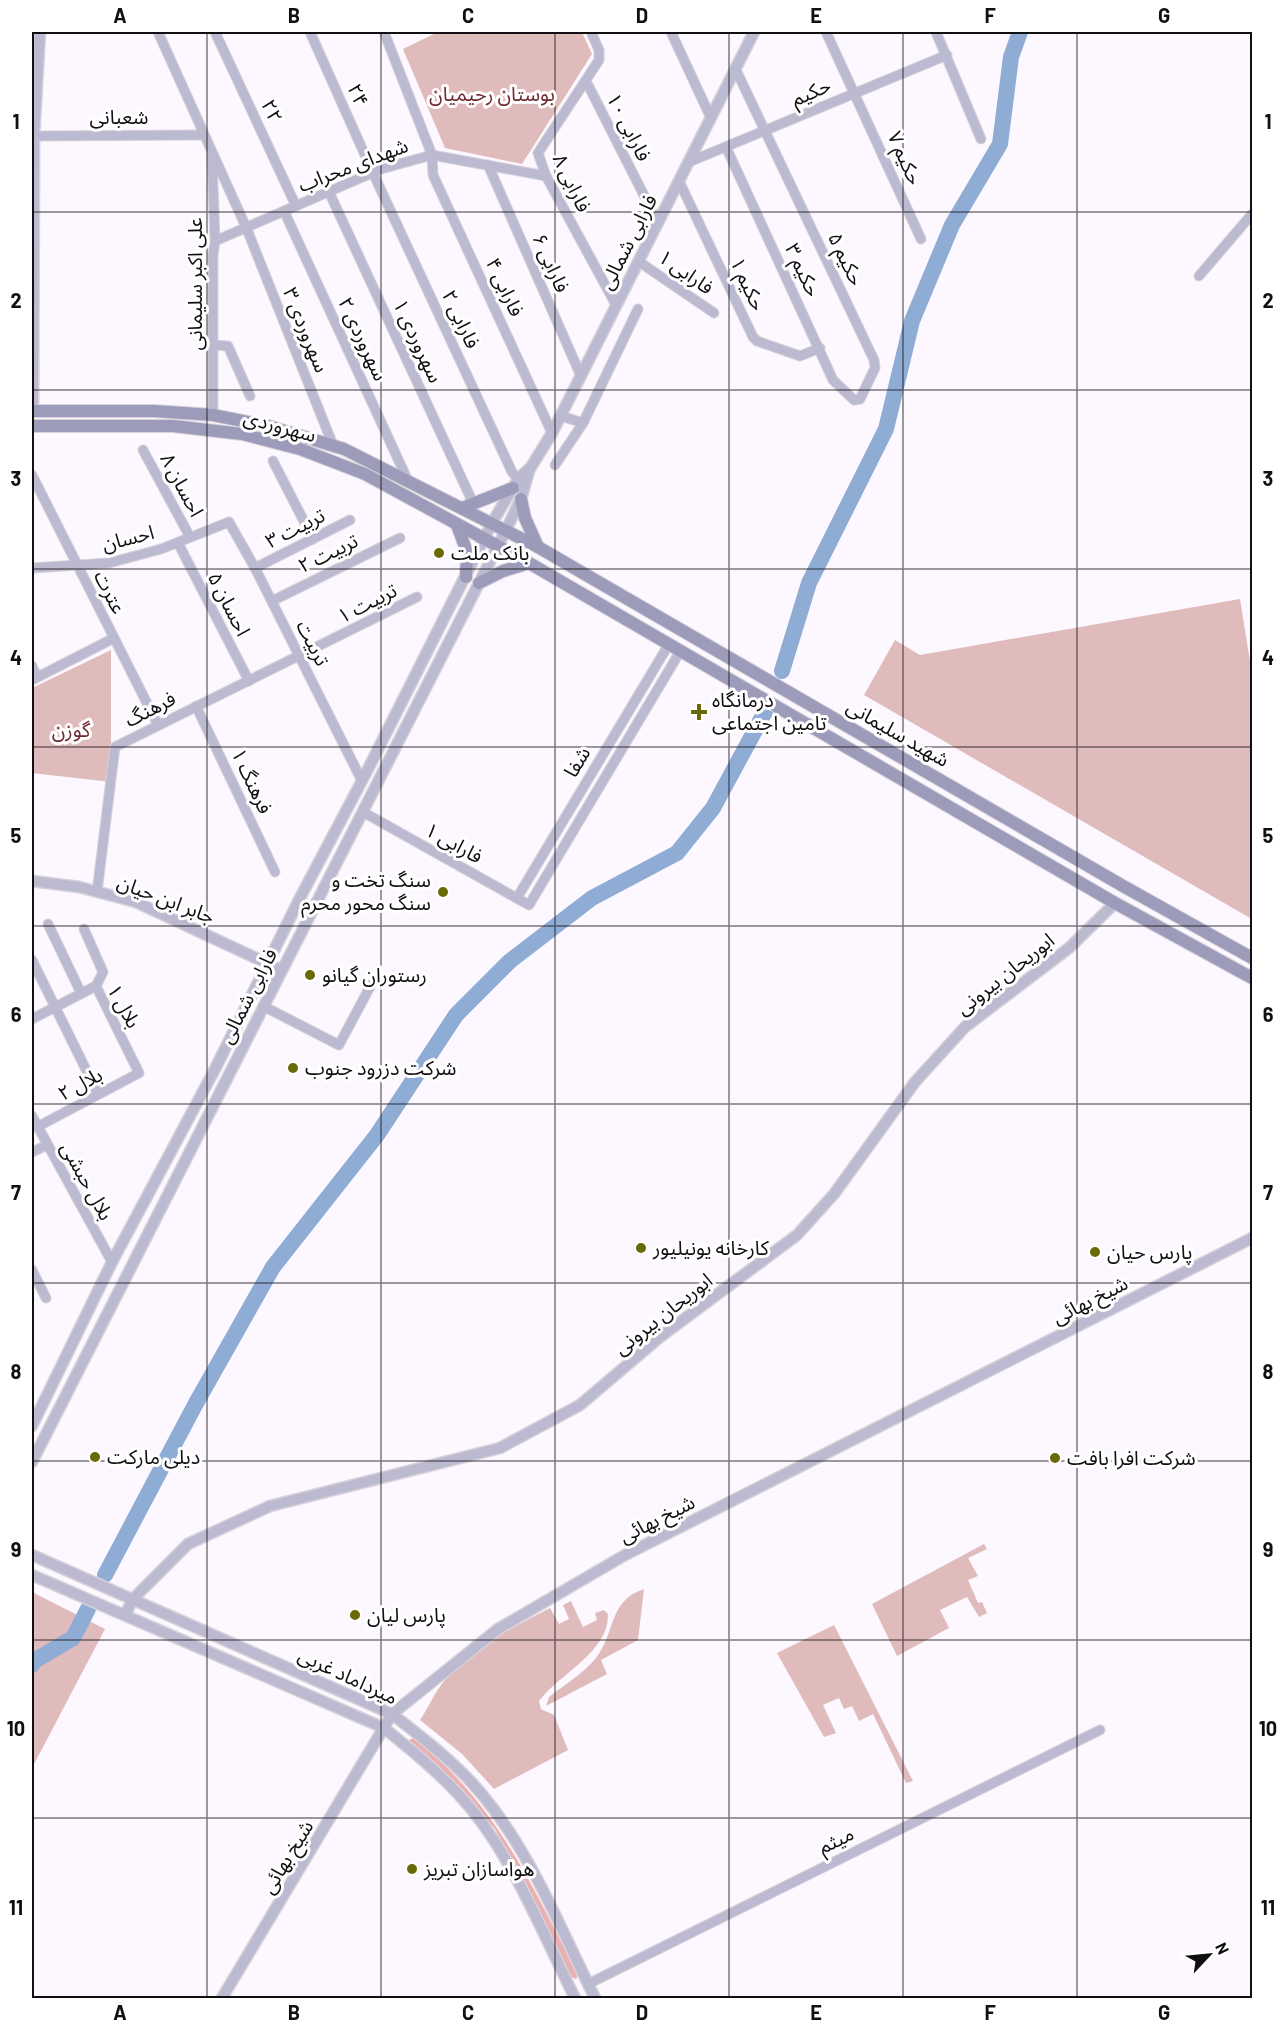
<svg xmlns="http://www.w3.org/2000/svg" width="1284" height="2030" font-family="Barlow,'Noto Sans Arabic',sans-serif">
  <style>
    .green { fill: #e0bbbb }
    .forest { fill: #ebb0b1 }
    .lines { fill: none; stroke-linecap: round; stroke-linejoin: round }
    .river { stroke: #8facd5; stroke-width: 16 }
    .minor-casing { stroke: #d7d2d9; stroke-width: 11 }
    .tertiary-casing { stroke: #d7d2d9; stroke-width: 13 }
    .secondary-casing { stroke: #d7d2d9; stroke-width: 14 }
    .minor { stroke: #bbbad0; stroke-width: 9 }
    .tertiary { stroke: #bbbad0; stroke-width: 10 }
    .secondary { stroke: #9c9bba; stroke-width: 12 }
    .grid { fill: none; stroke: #120f13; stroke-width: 1.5; stroke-opacity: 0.55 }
    .poi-dot { fill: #696905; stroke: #fff; stroke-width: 2 }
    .labels { text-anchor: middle; stroke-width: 6; stroke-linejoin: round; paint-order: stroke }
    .street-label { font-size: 20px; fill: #120f13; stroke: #fff }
    .park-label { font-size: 20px; fill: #702b30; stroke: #fff }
    .poi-label { font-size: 20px; fill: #120f13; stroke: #fff; text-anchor: start }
    .neatline { fill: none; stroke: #120f13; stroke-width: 2 }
    .grid-label { font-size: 20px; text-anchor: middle; font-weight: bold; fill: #120f13 }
  </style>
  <rect width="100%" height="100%" fill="#fdf7ff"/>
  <g class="green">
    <path d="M438,32H582L592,54L522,164L445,148L403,49Z"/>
    <path d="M1240,599L1252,674V897L1250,918L864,695L895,640L920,655Z"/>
    <path d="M111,650V782L32,773V688Z"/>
    <path d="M984,1544L987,1549L968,1558L978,1576L968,1580L978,1603L982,1602L987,1613L979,1617L967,1597L940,1610L949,1628L897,1656L872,1604Z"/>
    <path d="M644,1589L638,1640L601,1660L607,1674L546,1706L549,1697C565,1684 583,1674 596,1658C616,1632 608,1601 644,1589Z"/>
    <path d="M32,1592L105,1629L32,1768Z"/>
    <path d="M571,1601L583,1627L597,1620L595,1613L604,1610L608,1614C609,1652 560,1673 539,1701L541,1709L554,1715L568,1750L494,1789L462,1754L420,1720C427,1710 431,1700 437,1691C462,1653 511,1628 550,1608L559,1624L569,1619L563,1605Z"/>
    <path d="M834,1625L913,1781L906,1783L873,1714L859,1721L852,1706L844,1709L839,1698L823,1705L836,1733L824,1737L777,1653Z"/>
  </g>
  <path class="forest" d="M413,1738C496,1802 531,1884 578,1975L576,1979L569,1976L495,1829L449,1777L409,1743V1740Z"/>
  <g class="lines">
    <g class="river">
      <path d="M782,671L809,583L886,429L912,321L952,225L1000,144L1011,57L1020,32"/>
      <path d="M105,1575L195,1405L273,1267L377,1135L456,1015L510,961L592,898L677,853L713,808L766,710"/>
      <path d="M32,1665L34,1661L73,1638L88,1609"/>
    </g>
    <defs>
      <g id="minor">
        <path d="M158,32L246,227L333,445"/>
        <path d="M215,32L296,206"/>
        <path d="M310,32L373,173L512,472L518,479"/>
        <path d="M384,32L432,155L433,175L552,433"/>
        <path d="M591,32L599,50V60L538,153L546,176L616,305"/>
        <path d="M671,32L710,116"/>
        <path d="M826,32L921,239"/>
        <path d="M936,32L981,139"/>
        <path d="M586,81L657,221"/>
        <path d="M34,136L203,135"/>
        <path d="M726,147L833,380L854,400L860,399L875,368L874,360L735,68"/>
        <path d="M212,157L215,241L213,255V415"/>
        <path d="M689,162L947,55"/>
        <path d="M488,165L581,376"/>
        <path d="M679,181L753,337L757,341L800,356L820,348"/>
        <path d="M329,192L474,505"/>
        <path d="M284,211L409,483"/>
        <path d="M215,241L381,169L432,155L546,176"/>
        <path d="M638,261L714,313"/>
        <path d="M1199,276L1252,214"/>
        <path d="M213,345L228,346L250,396"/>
        <path d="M583,423L638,309"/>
        <path d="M143,450L190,537"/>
        <path d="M273,461L313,539"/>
        <path d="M555,465L583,423L561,416"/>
        <path d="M32,475L158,725"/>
        <path d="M178,543L249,681"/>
        <path d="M32,568L109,563L161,549L229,522L255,568L362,781"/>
        <path d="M255,568L350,520"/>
        <path d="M272,601L400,538"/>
        <path d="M32,666L37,677"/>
        <path d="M32,680L114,638"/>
        <path d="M196,706L275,872"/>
        <path d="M363,812L529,905L681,650"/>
        <path d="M97,892L115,747L417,597"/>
        <path d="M517,898L669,644"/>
        <path d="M48,924L81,993"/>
        <path d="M84,929L103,972L96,986"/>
        <path d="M32,960L98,1094"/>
        <path d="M263,1006L339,1045L371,985"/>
        <path d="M32,1019L96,986L139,1073L37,1127"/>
        <path d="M32,1116L112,1262"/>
        <path d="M32,1152L47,1145"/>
        <path d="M32,1270L46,1298"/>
        <path d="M588,1984L1100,1730"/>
      </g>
      <g id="tertiary">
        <path d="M33,411L34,136L40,32"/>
        <path d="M32,881L79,887L136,902L275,967"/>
        <path d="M32,1426L112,1262L215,1069L302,894L365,775L492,523L518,479L531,467L552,433L754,32"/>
        <path d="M32,1462L506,530L521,499L530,468"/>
        <path d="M32,1555L392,1714C420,1736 448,1757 472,1783C528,1844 559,1926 595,1998"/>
        <path d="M32,1575L384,1728C410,1749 436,1770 459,1795C510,1849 542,1933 575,1998"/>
        <path d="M125,1615L133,1599L188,1544L270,1506L500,1448L580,1405L660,1337L797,1235L834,1194L915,1082L965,1027L1069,948L1115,903"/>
        <path d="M222,1998L392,1714L498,1629L625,1555L1252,1238"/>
      </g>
      <g id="secondary">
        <path d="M32,411H154L213,415L268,426L344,449L538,547L1123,886L1252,958"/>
        <path d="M32,426H173L242,434L300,449L365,474L529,563L1115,903L1252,978"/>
        <path d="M521,499L525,518L538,547"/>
        <path d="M462,508L513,488"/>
        <path d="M457,525L467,552L466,577"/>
        <path d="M479,583L503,571L529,563"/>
      </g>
    </defs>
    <use href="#minor" class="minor-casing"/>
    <use href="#tertiary" class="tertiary-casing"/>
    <use href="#secondary" class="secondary-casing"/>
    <use href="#minor" class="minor"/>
    <use href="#tertiary" class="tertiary"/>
    <use href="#secondary" class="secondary"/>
  </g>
  <path class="grid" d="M207,32V1998M381,32V1998M555,32V1998M729,32V1998M903,32V1998M1077,32V1998M32,212H1252M32,390H1252M32,569H1252M32,747H1252M32,926H1252M32,1104H1252M32,1283H1252M32,1461H1252M32,1640H1252M32,1818H1252"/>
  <g class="poi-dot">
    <circle cx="439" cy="553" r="6"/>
    <path d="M696 703h6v6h6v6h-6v6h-6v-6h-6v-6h6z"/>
    <circle cx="443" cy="892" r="6"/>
    <circle cx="310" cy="975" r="6"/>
    <circle cx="293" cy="1068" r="6"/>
    <circle cx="641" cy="1248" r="6"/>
    <circle cx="1095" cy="1252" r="6"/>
    <circle cx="95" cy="1457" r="6"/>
    <circle cx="1055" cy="1458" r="6"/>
    <circle cx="355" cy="1615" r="6"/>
    <circle cx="412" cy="1869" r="6"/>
  </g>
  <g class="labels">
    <g class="street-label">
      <text transform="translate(811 92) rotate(-23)" y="7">حکیم</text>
      <text transform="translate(358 95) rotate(66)" y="7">۲۴</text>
      <text transform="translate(272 111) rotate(65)" y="7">۲۲</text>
      <text x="119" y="124">شعبانی</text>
      <text transform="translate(629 127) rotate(63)" y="7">فارابی ۱۰</text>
      <text transform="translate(905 158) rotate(66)" y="7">حکیم ۷</text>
      <text transform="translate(353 165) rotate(-21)" y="7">شهدای محراب</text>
      <text transform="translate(572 183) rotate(64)" y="7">فارابی ۸</text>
      <text transform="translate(628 242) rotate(-63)" y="7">فارابی شمالی</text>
      <text transform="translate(846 259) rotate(64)" y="7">حکیم ۵</text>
      <text transform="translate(551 263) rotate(66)" y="7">فارابی ۶</text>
      <text transform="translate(803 270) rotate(65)" y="7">حکیم ۳</text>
      <text transform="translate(686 272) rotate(35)" y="7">فارابی ۱</text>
      <text transform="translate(195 284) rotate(-90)" y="7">علی اکبر سلیمانی</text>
      <text transform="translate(748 284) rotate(65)" y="7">حکیم ۱</text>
      <text transform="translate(505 287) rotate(65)" y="7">فارابی ۴</text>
      <text transform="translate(461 319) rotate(65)" y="7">فارابی ۲</text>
      <text transform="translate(306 330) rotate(68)" y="7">سهروردی ۳</text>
      <text transform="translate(363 339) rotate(65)" y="7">سهروردی ۲</text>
      <text transform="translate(418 341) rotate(65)" y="7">سهروردی ۱</text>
      <text transform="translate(280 426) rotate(15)" y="7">سهروردی</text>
      <text transform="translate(182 485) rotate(62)" y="7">احسان ۸</text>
      <text transform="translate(295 528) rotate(-27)" y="7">تربیت ۳</text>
      <text transform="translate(128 538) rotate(-14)" y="7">احسان</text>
      <text transform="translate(328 553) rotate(-26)" y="7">تربیت ۲</text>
      <text transform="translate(110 592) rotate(63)" y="7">عترت</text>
      <text transform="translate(367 603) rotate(-27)" y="7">تربیت ۱</text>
      <text transform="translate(229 604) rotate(63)" y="7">احسان ۵</text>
      <text transform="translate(313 643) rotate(63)" y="7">تربیت</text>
      <text transform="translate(150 709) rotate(-27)" y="7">فرهنگ</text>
      <text transform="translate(898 733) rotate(30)" y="7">شهید سلیمانی</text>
      <text transform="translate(577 762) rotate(-59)" y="7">شفا</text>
      <text transform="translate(252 781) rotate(65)" y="7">فرهنگ ۱</text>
      <text transform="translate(454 843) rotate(29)" y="7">فارابی ۱</text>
      <text transform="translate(166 899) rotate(21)" y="7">جابر ابن حیان</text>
      <text transform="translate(1005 974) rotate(-38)" y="7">ابوریحان بیرونی</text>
      <text transform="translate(248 996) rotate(-63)" y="7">فارابی شمالی</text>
      <text transform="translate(124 1006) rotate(61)" y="7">بلال ۱</text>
      <text transform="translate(80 1084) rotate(-28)" y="7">بلال ۲</text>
      <text transform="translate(87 1181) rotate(61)" y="7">بلال حبشی</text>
      <text transform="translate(1090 1300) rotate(-27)" y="7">شیخ بهائی</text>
      <text transform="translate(663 1314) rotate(-38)" y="7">ابوریحان بیرونی</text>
      <text transform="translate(657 1519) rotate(-27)" y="7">شیخ بهائی</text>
      <text transform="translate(348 1676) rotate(25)" y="7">میرداماد غربی</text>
      <text transform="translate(836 1840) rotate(-26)" y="7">میثم</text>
      <text transform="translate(287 1857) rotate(-59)" y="7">شیخ بهائی</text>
    </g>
    <g class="park-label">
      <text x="492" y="101">بوستان رحیمیان</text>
      <text x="71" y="737">گوزن</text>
    </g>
    <g class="poi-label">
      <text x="451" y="560">بانک ملت</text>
      <text x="712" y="707">درمانگاه<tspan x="712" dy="23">تامین اجتماعی</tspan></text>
      <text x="431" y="887" text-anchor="end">سنگ تخت و<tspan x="431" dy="23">سنگ محور محرم</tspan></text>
      <text x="322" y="982">رستوران گیانو</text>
      <text x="305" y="1075">شرکت دزرود جنوب</text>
      <text x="653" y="1255">کارخانه یونیلیور</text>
      <text x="1107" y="1259">پارس حیان</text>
      <text x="107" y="1464">دیلی مارکت</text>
      <text x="1067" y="1465">شرکت افرا بافت</text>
      <text x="367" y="1622">پارس لیان</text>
      <text x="424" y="1876">هواسازان تبریز</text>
    </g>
  </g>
  <rect width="1284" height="2030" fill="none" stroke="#ffffff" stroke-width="66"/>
  <g transform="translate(1209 1955) rotate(64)" stroke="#ffffff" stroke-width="4.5" paint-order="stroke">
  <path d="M0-4.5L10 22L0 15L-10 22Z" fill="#120f13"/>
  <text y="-9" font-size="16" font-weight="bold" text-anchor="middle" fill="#120f13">N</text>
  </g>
  <rect x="33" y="33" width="1218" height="1964" class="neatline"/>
  <g class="grid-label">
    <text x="120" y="23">A</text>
    <text x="294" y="23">B</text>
    <text x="468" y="23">C</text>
    <text x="642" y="23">D</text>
    <text x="816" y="23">E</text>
    <text x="990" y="23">F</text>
    <text x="1164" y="23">G</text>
    <text x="16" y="129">1</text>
    <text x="1268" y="129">1</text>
    <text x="16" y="308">2</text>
    <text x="1268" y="308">2</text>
    <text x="16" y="486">3</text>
    <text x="1268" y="486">3</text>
    <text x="16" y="665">4</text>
    <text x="1268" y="665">4</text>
    <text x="16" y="843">5</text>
    <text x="1268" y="843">5</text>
    <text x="16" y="1022">6</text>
    <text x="1268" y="1022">6</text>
    <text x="16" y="1200">7</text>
    <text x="1268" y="1200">7</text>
    <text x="16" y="1379">8</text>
    <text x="1268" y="1379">8</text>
    <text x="16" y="1557">9</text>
    <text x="1268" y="1557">9</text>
    <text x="16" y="1736">10</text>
    <text x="1268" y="1736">10</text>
    <text x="16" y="1915">11</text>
    <text x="1268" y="1915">11</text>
    <text x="120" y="2020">A</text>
    <text x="294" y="2020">B</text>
    <text x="468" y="2020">C</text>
    <text x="642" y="2020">D</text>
    <text x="816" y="2020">E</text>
    <text x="990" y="2020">F</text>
    <text x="1164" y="2020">G</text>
  </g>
</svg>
